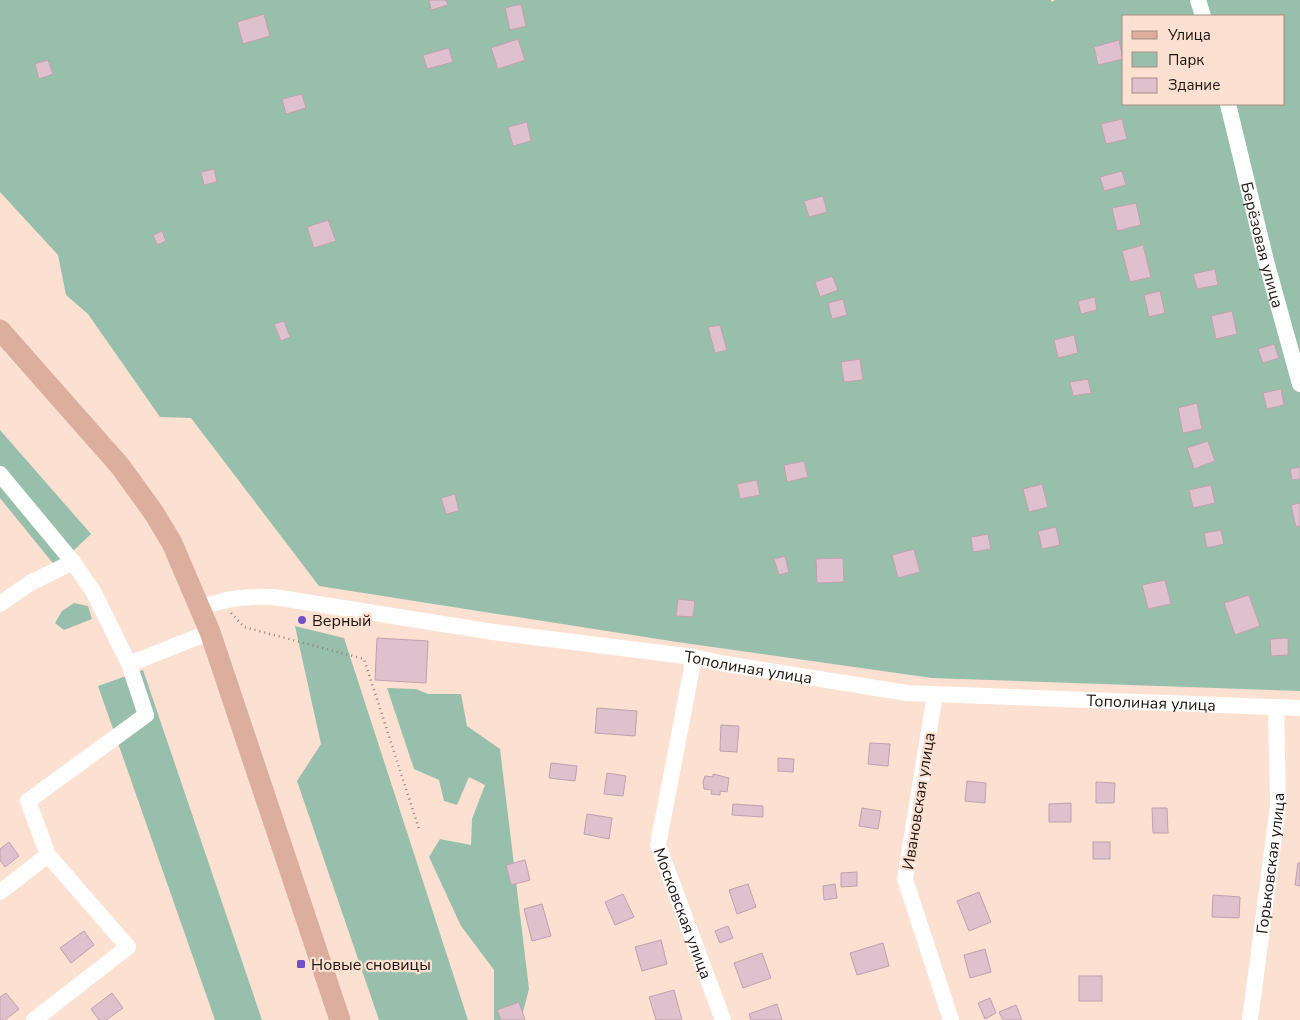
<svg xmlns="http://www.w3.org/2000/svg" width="1300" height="1020" font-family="'Nunito Sans',sans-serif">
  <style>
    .green { fill: #98bfab; fill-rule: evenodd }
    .building { fill: #dec1cd; stroke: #bea2ae }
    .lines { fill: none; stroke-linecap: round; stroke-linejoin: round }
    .path { stroke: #958278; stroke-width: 2.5; stroke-dasharray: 1 4; stroke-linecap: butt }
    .minor { stroke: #fff; stroke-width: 16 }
    .major { stroke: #dbae9d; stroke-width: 21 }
    .poi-dot { fill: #7350c9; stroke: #fce0d1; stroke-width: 2 }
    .labels { text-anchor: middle; stroke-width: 4.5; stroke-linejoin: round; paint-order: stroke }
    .street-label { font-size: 16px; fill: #1d140f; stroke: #fce0d1 }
    .poi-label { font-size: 16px; fill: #1d140f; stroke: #fce0d1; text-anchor: start }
  </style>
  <rect width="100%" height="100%" fill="#fce0d1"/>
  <g class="green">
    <path d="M0,0H1051V2L1055,0H1300V691L932,678L677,642L319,586L191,418L160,417L88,314L66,295L58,255L0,192ZM1124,16H1284V104H1124Z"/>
    <path d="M0,430L91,534L56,567L0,498Z"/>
    <path d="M74,603L88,606L92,619L64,630L55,623L62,611Z"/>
    <path d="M295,626L344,638L468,1020H379L297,781L321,744Z"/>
    <path d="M143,670L262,1020H215L98,686Z"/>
    <path d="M387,688L416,689L428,694H461L467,726L500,749L529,989L521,1020H494V970L461,926L429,857L440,839L471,845L472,819L485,785L469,777L457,805L444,801L439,780L414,769Z"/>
  </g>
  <g class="building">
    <path d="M429,0H446L448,5L431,10Z"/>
    <path d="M521,4L526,26L510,30L505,8Z"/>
    <path d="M264,14L270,36L243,44L237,22Z"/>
    <path d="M518,39L525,60L498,69L491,48Z"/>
    <path d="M1119,40L1123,59L1098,65L1094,47Z"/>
    <path d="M449,48L453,62L427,69L423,55Z"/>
    <path d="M48,60L53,74L39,79L35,64Z"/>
    <path d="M302,94L306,108L286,114L282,99Z"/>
    <path d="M1122,119L1127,139L1106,144L1101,124Z"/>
    <path d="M527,122L531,141L513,146L508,127Z"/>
    <path d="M214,169L217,182L204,185L201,172Z"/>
    <path d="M1122,171L1126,185L1104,191L1100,177Z"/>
    <path d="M823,196L827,212L809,217L804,201Z"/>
    <path d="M1136,203L1141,225L1117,231L1112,208Z"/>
    <path d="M328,220L336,241L314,248L307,227Z"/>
    <path d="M162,231L166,241L157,245L153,235Z"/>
    <path d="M1143,245L1151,277L1130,282L1122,251Z"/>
    <path d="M1215,269L1218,285L1197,289L1193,274Z"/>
    <path d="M832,276L838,290L820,297L815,282Z"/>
    <path d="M1160,291L1165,313L1149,317L1144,295Z"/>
    <path d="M1095,297L1097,310L1081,314L1078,301Z"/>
    <path d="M843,299L847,315L832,319L828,303Z"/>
    <path d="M1232,311L1237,334L1216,339L1211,316Z"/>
    <path d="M284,321L290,337L281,341L274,324Z"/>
    <path d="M720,325L727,350L715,353L708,327Z"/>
    <path d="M1074,335L1078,353L1058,358L1054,340Z"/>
    <path d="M1274,344L1279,358L1263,363L1258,349Z"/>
    <path d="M860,359L863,380L844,382L841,362Z"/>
    <path d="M1088,379L1091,393L1073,396L1070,382Z"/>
    <path d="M1281,389L1284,405L1267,409L1263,393Z"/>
    <path d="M1197,403L1202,429L1183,433L1178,408Z"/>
    <path d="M1208,441L1215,461L1194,469L1187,448Z"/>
    <path d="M804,461L808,477L787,482L784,465Z"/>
    <path d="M1300,467V479L1292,480L1290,469Z"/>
    <path d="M757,480L760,495L740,499L737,484Z"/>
    <path d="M1042,484L1048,507L1029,512L1023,489Z"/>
    <path d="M1211,485L1215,503L1193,508L1189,490Z"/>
    <path d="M455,494L459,511L446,514L441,498Z"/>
    <path d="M1300,503V526L1296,527L1291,505Z"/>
    <path d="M1056,527L1060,545L1042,549L1038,531Z"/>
    <path d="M1221,530L1224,544L1207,548L1204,533Z"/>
    <path d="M988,534L991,549L973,552L971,537Z"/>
    <path d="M914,549L920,572L898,578L892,555Z"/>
    <path d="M785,556L789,572L779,575L774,559Z"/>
    <path d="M843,558L844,582L817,583L816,559Z"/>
    <path d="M1165,580L1171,604L1148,609L1142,585Z"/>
    <path d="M1249,595L1260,626L1235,635L1224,603Z"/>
    <path d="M678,599L695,601L693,617L676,616Z"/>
    <path d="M377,638L428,641L426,683L375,680Z"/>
    <path d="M1288,638V655L1271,656L1270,639Z"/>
    <path d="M597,708L637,711L635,736L595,733Z"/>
    <path d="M721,725L739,726L737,752L720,751Z"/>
    <path d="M870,743L890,744L888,766L868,764Z"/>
    <path d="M778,758L794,759L793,772L778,771Z"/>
    <path d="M551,763L577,766L575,781L549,778Z"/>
    <path d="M607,773L626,776L623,796L604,794Z"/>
    <path d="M713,774L729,778L727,792L720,791V795L711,794L712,790L704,789L703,782L705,776L713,777Z"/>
    <path d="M967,781L986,783L985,803L965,801Z"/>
    <path d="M1096,782L1115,783L1114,803H1096Z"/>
    <path d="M1071,803V822H1049V804Z"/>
    <path d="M733,804L763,806V817L732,815Z"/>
    <path d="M862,808L881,811L878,829L859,826Z"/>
    <path d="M1152,808H1167L1168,833H1153Z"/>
    <path d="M587,814L612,818L609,839L584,834Z"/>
    <path d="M9,842L19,856L5,867L0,860V849Z"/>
    <rect x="1093" y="842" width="17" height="17"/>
    <path d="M525,860L530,880L511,885L506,865Z"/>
    <path d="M1298,863H1300V886L1295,885Z"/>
    <path d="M857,872V886L841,887V873Z"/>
    <path d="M748,884L756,907L737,914L729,890Z"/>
    <path d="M835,884L837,898L824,900L823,886Z"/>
    <path d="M979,892L991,922L969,931L957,901Z"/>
    <path d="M623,894L634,917L615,925L605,902Z"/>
    <path d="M1213,895L1240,897L1239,918L1212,917Z"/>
    <path d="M542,904L551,936L532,941L524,909Z"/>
    <path d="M728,926L733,938L720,943L715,931Z"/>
    <path d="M84,931L94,945L71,963L60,948Z"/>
    <path d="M661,940L667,964L642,971L635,947Z"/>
    <path d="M883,943L889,966L857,975L850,953Z"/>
    <path d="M985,949L991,972L970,978L964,955Z"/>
    <path d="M762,953L771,978L743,988L734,963Z"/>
    <rect x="1079" y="976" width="23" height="25"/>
    <path d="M674,990L682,1020H656L649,997Z"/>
    <path d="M6,993L19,1009L5,1020H0V997Z"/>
    <path d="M112,993L123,1008L106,1020H99L91,1009Z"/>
    <path d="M990,998L996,1013L985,1019L978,1003Z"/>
    <path d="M519,1002L525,1020H501L497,1010Z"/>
    <path d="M777,1004L782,1020H751L749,1014Z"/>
    <path d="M1016,1005L1022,1020H1003L999,1012Z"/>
  </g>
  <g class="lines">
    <path class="path" d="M231,613L244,627L364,659L419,829"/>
    <g class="minor">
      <path d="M1198,0L1203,16"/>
      <path id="s1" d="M1228,104L1266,261L1300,384"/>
      <path d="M0,474L73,562L93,591L129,664L210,632"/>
      <path d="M0,604L30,583L73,562"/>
      <path id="s2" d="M201,608C226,598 247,596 274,597L493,632L694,657L720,663L907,693L1300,708"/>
      <path id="s3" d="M694,657L658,845L723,1020"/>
      <path d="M935,694L905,879L951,1020"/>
      <path d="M0,892L48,855"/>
      <path d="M34,1020L128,947L48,855L28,801L146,715L129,664"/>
      <path id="s4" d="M1250,1020L1278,806L1276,707"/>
    </g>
    <path class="major" d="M0,330L120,466L154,513L172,543L210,632L340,1020"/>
  </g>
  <g class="poi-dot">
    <circle cx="302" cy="620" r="5"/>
    <rect x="296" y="959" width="10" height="10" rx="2.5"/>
  </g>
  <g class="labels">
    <g class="street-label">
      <text dy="6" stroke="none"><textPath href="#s1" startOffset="145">Берёзовая улица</textPath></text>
      <text dy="6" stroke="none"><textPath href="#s2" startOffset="554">Тополиная улица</textPath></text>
      <text dy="6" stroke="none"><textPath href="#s2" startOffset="959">Тополиная улица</textPath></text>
      <text transform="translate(918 801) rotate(-81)" y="6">Ивановская улица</text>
      <text dy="6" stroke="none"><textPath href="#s4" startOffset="158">Горьковская улица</textPath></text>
      <text dy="6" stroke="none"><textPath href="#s3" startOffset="264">Московская улица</textPath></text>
    </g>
    <g class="poi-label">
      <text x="312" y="626">Верный</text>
      <text x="311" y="970">Новые сновицы</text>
    </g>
  </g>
  <rect x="1122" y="15" width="162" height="90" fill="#fce0d1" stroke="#a38e83"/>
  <rect x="1132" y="31" width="25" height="8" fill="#dbae9d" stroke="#a38e83"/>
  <text x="1168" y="40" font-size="15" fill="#1d140f">Улица</text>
  <rect x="1132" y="52" width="25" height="15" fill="#98bfab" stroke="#a38e83"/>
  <text x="1168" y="65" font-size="15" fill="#1d140f">Парк</text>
  <rect x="1132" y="78" width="25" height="15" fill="#dec1cd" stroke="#a38e83"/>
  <text x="1168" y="90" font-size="15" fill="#1d140f">Здание</text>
</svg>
